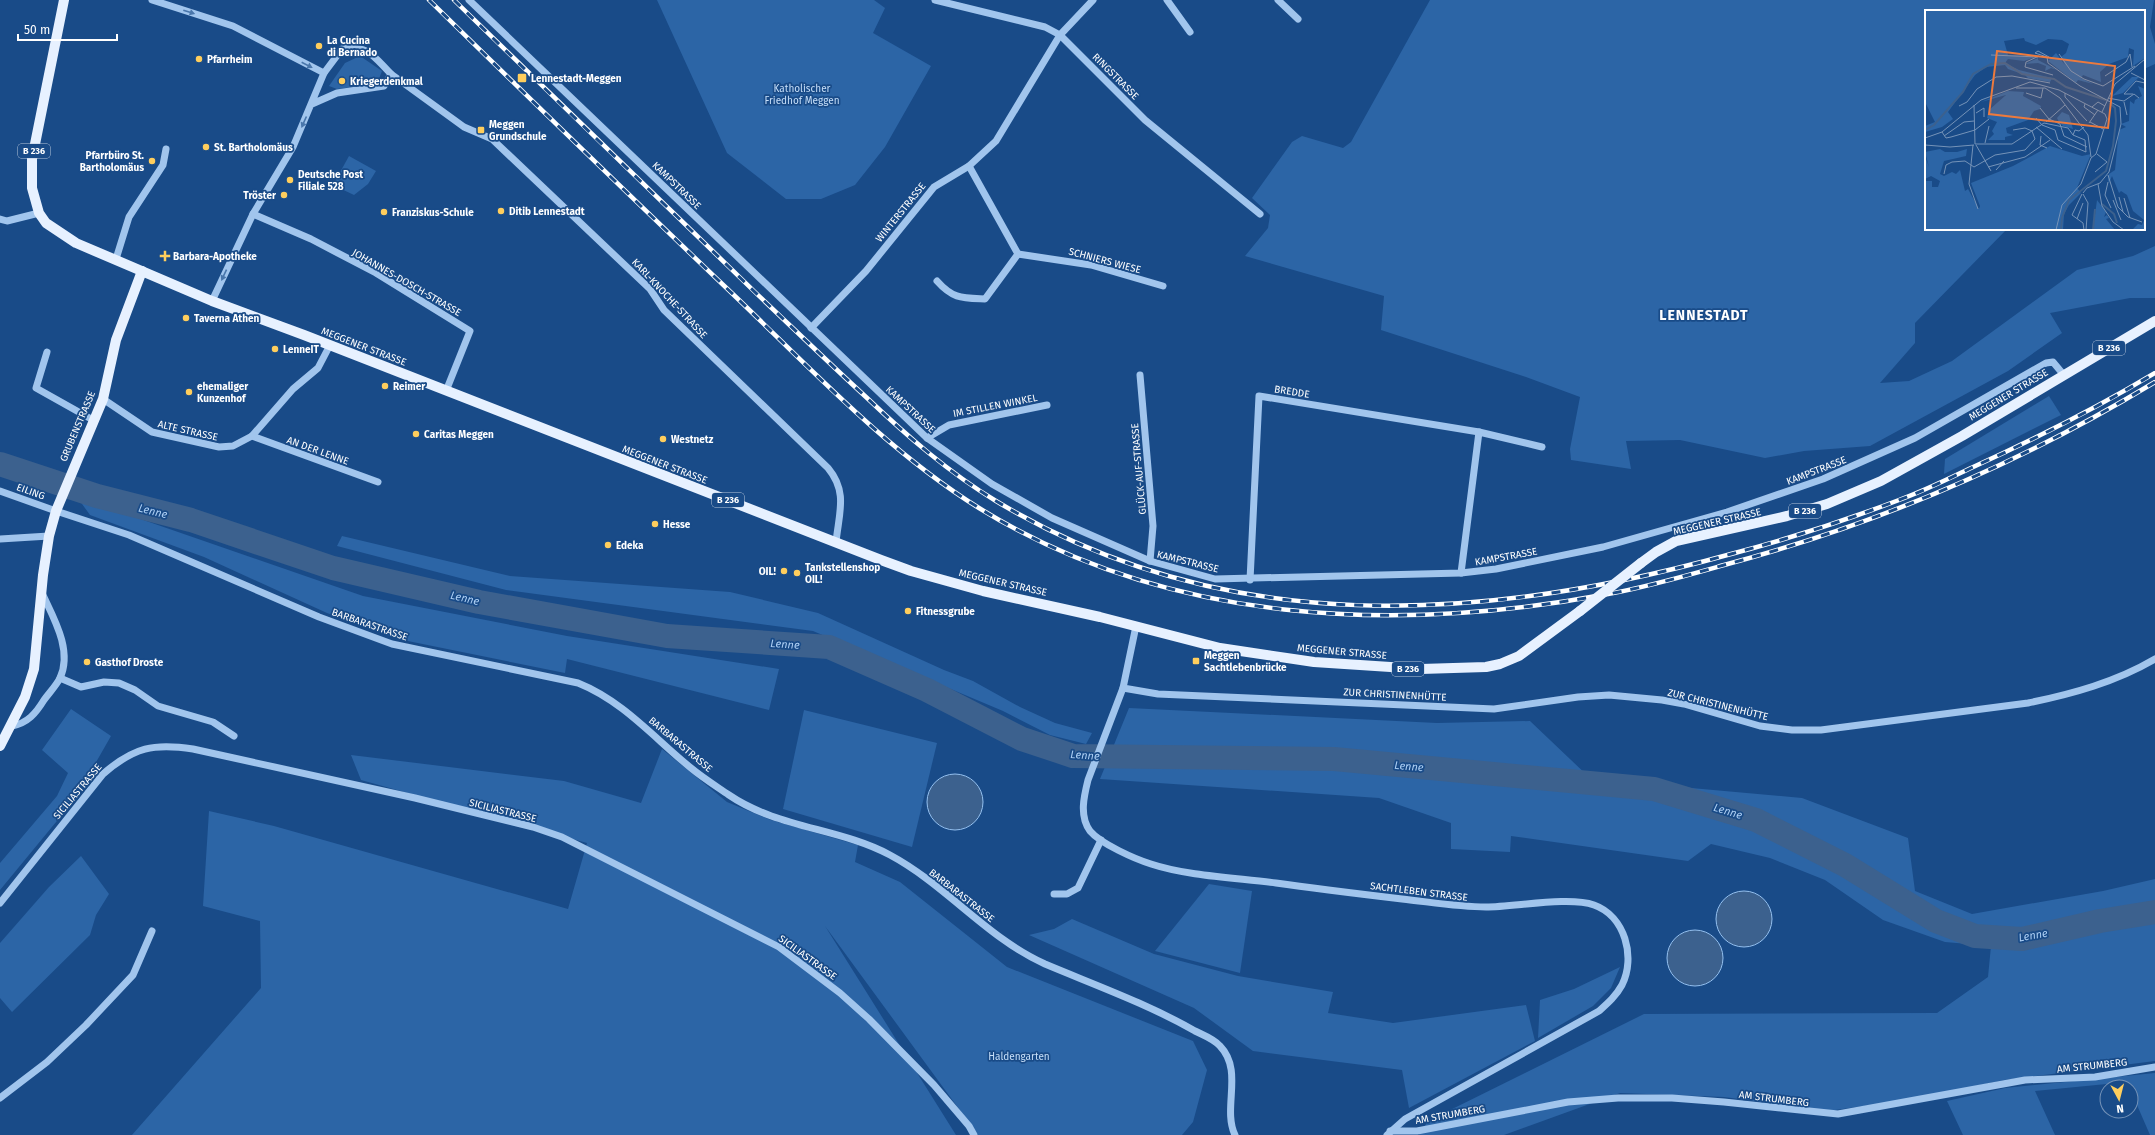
<svg xmlns="http://www.w3.org/2000/svg" width="2155" height="1135" font-family="'Fira Sans',sans-serif">
  <style>
    .green { fill: #2c65a6 }
    .water { fill: #3c618e; stroke: #94c0ef }
    .lines { fill: none; stroke-linecap: round; stroke-linejoin: round }
    .river { stroke: #3c618e; stroke-width: 24 }
    .minor { stroke: #a1c5ed; stroke-width: 7 }
    .major { stroke: #e7f1ff; stroke-width: 10 }
    .rail-casing { stroke: #fff; stroke-width: 4.5 }
    .rail { stroke: #194b88; stroke-width: 3; stroke-dasharray: 9; stroke-linecap: butt }
    .major-bridge { stroke: #e7f1ff; stroke-width: 10 }
    .oneway { fill: #4976ab }
    .poi-dot { fill: #ffce5d; stroke: #194b88; stroke-width: 1.5 }
    .labels { text-anchor: middle; stroke-width: 3.5; stroke-linejoin: round; paint-order: stroke }
    .shield { fill: #194b88; stroke: #bac9db; stroke-width: 1 }
    .shield-label { font-size: 9px; font-weight: bold; fill: #fff }
    .poi-label { font-size: 10px; font-weight: bold; fill: #fff; stroke: #194b88; text-anchor: start }
    .street-label { font-size: 10px; fill: #fff; stroke: #194b88 }
    .park-label { font-size: 10px; fill: #c7dff9; stroke: #194b88 }
    .water-label { font-size: 11px; font-style: italic; fill: #adcff4; stroke: #194b88 }
    .district-label { font-size: 14px; font-weight: bold; letter-spacing: 1px; fill: #fff; stroke: #194b88 }
    .inset-river { fill: none; stroke: #3c618e; stroke-width: 2 }
    .inset-road { fill: none; stroke: #7593b8; stroke-width: 1 }
    .view { fill: #ed7a3d; fill-opacity: 0.15; stroke: #ed7a3d; stroke-width: 2 }
    .inset-edge { fill: none; stroke: #fff; stroke-width: 2 }
  </style>
  <rect width="100%" height="100%" fill="#194b88"/>
  <g class="green">
    <path d="M657,0H874L885,8L873,33L931,66L885,147L855,185L821,199H786L727,153Z"/>
    <path d="M1430,0H2154L2150,27L2155,44V64L2144,69V11H1926V229H2007L1915,323V343L1880,383L1909,381L1952,361L2077,270L2133,256L2155,246V298H2130L2050,313L2062,333L2008,371L1870,446L1804,451L1765,458L1680,440L1626,441L1631,469L1571,460L1570,449L1580,397L1526,377L1381,330L1384,296L1245,256L1268,228L1270,215L1252,198L1292,142L1302,136L1343,148L1351,142Z"/>
    <path d="M360,56L382,71L377,84L337,89L329,86L345,63Z"/>
    <path d="M349,156L376,171L368,184L354,195L333,185Z"/>
    <path d="M2049,396L2061,415L1944,474L1945,459Z"/>
    <path d="M77,497L363,596L567,636L779,669L769,710L567,659L565,673L398,639L327,613L204,557L90,515Z"/>
    <path d="M342,536L510,576L730,592L818,613L944,670L973,681L1020,707L1055,723L1092,733L1086,744L1050,735L1003,711L813,631L506,590L337,546Z"/>
    <path d="M1129,708L1437,723L1530,721L1591,779L1802,798L1908,838L1915,891L1972,914L2103,891L2155,879V1061L2004,1080L1914,1099L1828,1111L1724,1097L1620,1093L1504,1135H1419L1428,1121L1644,1014L1937,1013L1988,977L1991,946L1945,942L1883,920L1825,880L1770,858L1711,844L1688,861L1511,836L1510,852L1451,849V823L1379,798L1100,779Z"/>
    <path d="M71,709L111,736L75,799L0,890V863L57,796L68,773L42,750Z"/>
    <path d="M804,710L937,743L912,847L783,809Z"/>
    <path d="M662,749L727,802L771,820L858,845L855,862L900,882L1007,967L1193,1041L1207,1070L1193,1122L1182,1135H978L825,926L956,1135H132L261,988L260,921L203,906L209,811L274,826L568,909L587,843L361,780L351,755L564,781L641,803Z"/>
    <path d="M81,856L109,894L96,915L90,935L12,1012L0,998V943L49,887Z"/>
    <path d="M1209,884L1252,891L1240,973L1155,951Z"/>
    <path d="M1072,919L1154,954L1238,976L1333,992L1328,1013L1393,1023L1526,1005L1535,1041L1409,1108L1402,1070L1253,1051L1194,1008L1029,935L1054,929Z"/>
    <path d="M1620,967L1611,988L1593,1006L1538,1038L1540,1000L1574,989Z"/>
    <path d="M2155,1073V1135H2150L2127,1082L2035,1091L2055,1135H1963L1947,1101L2005,1088Z"/>
  </g>
  <g class="water">
    <circle cx="955" cy="802" r="28"/>
    <circle cx="1744" cy="919" r="28"/>
    <circle cx="1695" cy="958" r="28"/>
  </g>
  <g class="lines">
    <path class="river" d="M0,464L97,496L191,520L333,568L479,602L667,636L829,647L927,690L1022,739L1073,756L1334,759L1654,789L1756,820L1845,865L1936,921L1975,936L2022,939L2100,921L2155,912"/>
    <g class="minor">
      <path d="M152,0L233,26L324,73"/>
      <path d="M469,0L927,438L992,484L1052,518L1150,561L1215,579L1461,573L1496,569L1603,547L1727,512L1823,479L1915,438L2046,363L2053,362L2063,374"/>
      <path d="M935,0L1045,27L1060,35L1145,120L1260,214"/>
      <path d="M1167,0L1190,32"/>
      <path d="M1278,0L1298,19"/>
      <path d="M391,74L464,127L492,139L650,289L664,310L828,468C848,492 839,513 836,542"/>
      <path d="M253,214L311,239L376,273L470,331L446,391"/>
      <path d="M0,219L7,221L39,213"/>
      <path d="M1018,254L1091,265L1163,286"/>
      <path d="M116,259L129,217L163,165L166,149"/>
      <path d="M937,281C953,299 962,298 985,299L1018,254L969,166"/>
      <path d="M212,301L253,214L293,147L324,73L342,49C368,44 374,57 391,74L384,86L337,93L312,104"/>
      <path d="M811,328L866,271L934,187L969,166L996,141L1060,35L1093,0"/>
      <path d="M47,352L36,388L93,420"/>
      <path d="M1140,375L1153,526L1150,561"/>
      <path d="M103,399L152,432L219,447L233,446L252,436L293,389L318,368L330,345"/>
      <path d="M252,436L378,482"/>
      <path d="M927,438L949,425L1047,405"/>
      <path d="M0,491L56,511L129,535L319,617L392,644L578,683C623,701 654,738 691,768C703,778 716,786 729,795C777,828 840,828 890,855C946,885 987,938 1045,964C1095,985 1148,1004 1195,1031C1203,1035 1214,1039 1220,1046C1244,1071 1222,1108 1235,1135"/>
      <path d="M0,539L49,536"/>
      <path d="M1461,573L1479,432"/>
      <path d="M1250,580L1259,396L1479,432L1542,447"/>
      <path d="M1136,626L1123,688L1088,780C1084,796 1079,816 1090,831C1101,844 1135,859 1151,864C1187,876 1238,878 1276,883C1318,889 1360,894 1402,899C1430,902 1458,907 1486,907C1515,907 1569,896 1594,905C1625,916 1636,957 1622,985C1616,996 1608,1003 1599,1011L1405,1119L1387,1135"/>
      <path d="M60,678L81,687L104,682L119,683L135,690L158,706L213,722L234,736"/>
      <path d="M1123,688L1158,694L1494,709L1578,697L1609,695L1662,700L1684,704L1760,726L1792,730H1821L2028,703C2072,694 2116,682 2155,659"/>
      <path d="M12,726C28,723 36,713 44,700C49,693 56,686 60,678C73,650 53,617 42,593"/>
      <path d="M1054,894H1067L1078,888L1101,840"/>
      <path d="M0,903L103,774C134,747 154,743 193,749L415,798L533,827L562,837L779,947L840,993L869,1019L934,1085L969,1126L974,1135"/>
      <path d="M0,1098L47,1062L86,1025L133,975L152,931"/>
      <path d="M1390,1131H1417L1568,1102L1618,1098H1672L1724,1102L1838,1114L2025,1080L2095,1077L2155,1067"/>
    </g>
    <g class="major">
      <path d="M64,0L32,159V188L39,213L46,223L76,243L212,301L304,335L881,560L911,571L983,591L1100,617L1220,648L1314,662L1421,669L1486,667L1500,664L1519,656L1580,611"/>
      <path d="M1641,563L1656,552L1676,541L1787,516L1827,504L1881,481L1962,436L2155,321"/>
      <path d="M0,746L25,697L34,669L43,575L49,536L56,511L103,399L116,340L142,271"/>
    </g>
    <defs>
      <g id="rail">
        <path d="M429,0C531,100 634,200 738,299C814,372 889,452 979,508C1167,624 1395,634 1608,594C1647,587 1685,576 1724,565C1875,525 2021,463 2155,382"/>
        <path d="M454,0C555,99 657,197 758,295C794,329 829,363 866,397C906,435 948,472 996,501C1225,639 1483,623 1731,554C1788,539 1844,521 1899,500C1924,491 1948,479 1971,468C2035,439 2095,409 2155,373"/>
      </g>
    </defs>
    <use href="#rail" class="rail-casing"/>
    <use href="#rail" class="rail"/>
    <path class="major-bridge" d="M1580,611L1641,563"/>
  </g>
  <defs><path id="oneway-solid" d="M-6-.8H1V-3.2L6.5 0L1 3.2V.8H-6Z"/></defs>
  <g class="oneway">
    <use href="#oneway-solid" transform="translate(189 12) rotate(18)"/>
    <use href="#oneway-solid" transform="translate(307 65) rotate(27)"/>
    <use href="#oneway-solid" transform="translate(304 122) rotate(114)"/>
    <use href="#oneway-solid" transform="translate(224 275) rotate(115)"/>
  </g>
  <g class="poi-dot">
    <circle cx="319" cy="46" r="4"/>
    <circle cx="199" cy="59" r="4"/>
    <rect x="517" y="73" width="10" height="10" rx="2"/>
    <circle cx="342" cy="81" r="4"/>
    <rect x="477" y="126" width="8" height="8" rx="2"/>
    <circle cx="206" cy="147" r="4"/>
    <circle cx="152" cy="161" r="4"/>
    <circle cx="290" cy="180" r="4"/>
    <circle cx="284" cy="195" r="4"/>
    <circle cx="501" cy="211" r="4"/>
    <circle cx="384" cy="212" r="4"/>
    <path d="M163 250h4v4h4v4h-4v4h-4v-4h-4v-4h4z"/>
    <circle cx="186" cy="318" r="4"/>
    <circle cx="275" cy="349" r="4"/>
    <circle cx="385" cy="386" r="4"/>
    <circle cx="189" cy="392" r="4"/>
    <circle cx="416" cy="434" r="4"/>
    <circle cx="663" cy="439" r="4"/>
    <circle cx="655" cy="524" r="4"/>
    <circle cx="608" cy="545" r="4"/>
    <circle cx="784" cy="571" r="4"/>
    <circle cx="797" cy="573" r="4"/>
    <circle cx="908" cy="611" r="4"/>
    <rect x="1192" y="657" width="8" height="8" rx="2"/>
    <circle cx="87" cy="662" r="4"/>
  </g>
  <g class="labels">
    <g class="shield">
      <rect x="18" y="144" width="32" height="14" rx="3"/>
      <rect x="2093" y="341" width="32" height="14" rx="3"/>
      <rect x="712" y="493" width="32" height="14" rx="3"/>
      <rect x="1789" y="504" width="32" height="14" rx="3"/>
      <rect x="1392" y="662" width="32" height="14" rx="3"/>
    </g>
    <g class="shield-label">
      <text x="34" y="154">B 236</text>
      <text x="2109" y="351">B 236</text>
      <text x="728" y="503">B 236</text>
      <text x="1805" y="514">B 236</text>
      <text x="1408" y="672">B 236</text>
    </g>
    <g class="poi-label">
      <text x="327" y="44">La Cucina<tspan x="327" dy="12">di Bernado</tspan></text>
      <text x="207" y="63">Pfarrheim</text>
      <text x="531" y="82">Lennestadt-Meggen</text>
      <text x="350" y="85">Kriegerdenkmal</text>
      <text x="489" y="128">Meggen<tspan x="489" dy="12">Grundschule</tspan></text>
      <text x="214" y="151">St. Bartholomäus</text>
      <text x="144" y="159" text-anchor="end">Pfarrbüro St.<tspan x="144" dy="12">Bartholomäus</tspan></text>
      <text x="298" y="178">Deutsche Post<tspan x="298" dy="12">Filiale 528</tspan></text>
      <text x="276" y="199" text-anchor="end">Tröster</text>
      <text x="509" y="215">Ditib Lennestadt</text>
      <text x="392" y="216">Franziskus-Schule</text>
      <text x="173" y="260">Barbara-Apotheke</text>
      <text x="194" y="322">Taverna Athen</text>
      <text x="283" y="353">LenneIT</text>
      <text x="197" y="390">ehemaliger<tspan x="197" dy="12">Kunzenhof</tspan></text>
      <text x="393" y="390">Reimer</text>
      <text x="424" y="438">Caritas Meggen</text>
      <text x="671" y="443">Westnetz</text>
      <text x="663" y="528">Hesse</text>
      <text x="616" y="549">Edeka</text>
      <text x="805" y="571">Tankstellenshop<tspan x="805" dy="12">OIL!</tspan></text>
      <text x="776" y="575" text-anchor="end">OIL!</text>
      <text x="916" y="615">Fitnessgrube</text>
      <text x="1204" y="659">Meggen<tspan x="1204" dy="12">Sachtlebenbrücke</tspan></text>
      <text x="95" y="666">Gasthof Droste</text>
    </g>
    <g class="street-label">
      <text transform="translate(1116 76) rotate(45)" y="4">RINGSTRASSE</text>
      <text transform="translate(677 185) rotate(44)" y="4">KAMPSTRASSE</text>
      <text transform="translate(900 212) rotate(-51)" y="4">WINTERSTRASSE</text>
      <text transform="translate(1105 260) rotate(15)" y="4">SCHNIERS WIESE</text>
      <text transform="translate(407 282) rotate(30)" y="4">JOHANNES-DOSCH-STRASSE</text>
      <text transform="translate(670 298) rotate(47)" y="4">KARL-KNOCHE-STRASSE</text>
      <text transform="translate(364 346) rotate(21)" y="4">MEGGENER STRASSE</text>
      <text transform="translate(1292 391) rotate(9)" y="4">BREDDE</text>
      <text transform="translate(2008 394) rotate(-31)" y="4">MEGGENER STRASSE</text>
      <text transform="translate(995 405) rotate(-11)" y="4">IM STILLEN WINKEL</text>
      <text transform="translate(911 409) rotate(43)" y="4">KAMPSTRASSE</text>
      <text transform="translate(77 426) rotate(-67)" y="4">GRUBENSTRASSE</text>
      <text transform="translate(188 430) rotate(13)" y="4">ALTE STRASSE</text>
      <text transform="translate(318 450) rotate(20)" y="4">AN DER LENNE</text>
      <text transform="translate(665 464) rotate(21)" y="4">MEGGENER STRASSE</text>
      <text transform="translate(1138 469) rotate(-95)" y="4">GLÜCK-AUF-STRASSE</text>
      <text transform="translate(1816 470) rotate(-21)" y="4">KAMPSTRASSE</text>
      <text transform="translate(31 491) rotate(20)" y="4">EILING</text>
      <text transform="translate(1717 521) rotate(-13)" y="4">MEGGENER STRASSE</text>
      <text transform="translate(1506 556) rotate(-10)" y="4">KAMPSTRASSE</text>
      <text transform="translate(1188 561) rotate(14)" y="4">KAMPSTRASSE</text>
      <text transform="translate(1003 582) rotate(13)" y="4">MEGGENER STRASSE</text>
      <text transform="translate(370 624) rotate(19)" y="4">BARBARASTRASSE</text>
      <text transform="translate(1342 651) rotate(5)" y="4">MEGGENER STRASSE</text>
      <text transform="translate(1395 694) rotate(3)" y="4">ZUR CHRISTINENHÜTTE</text>
      <text transform="translate(1718 704) rotate(14)" y="4">ZUR CHRISTINENHÜTTE</text>
      <text transform="translate(681 744) rotate(40)" y="4">BARBARASTRASSE</text>
      <text transform="translate(77 791) rotate(-50)" y="4">SICILIASTRASSE</text>
      <text transform="translate(503 810) rotate(14)" y="4">SICILIASTRASSE</text>
      <text transform="translate(1419 891) rotate(7)" y="4">SACHTLEBEN STRASSE</text>
      <text transform="translate(962 895) rotate(38)" y="4">BARBARASTRASSE</text>
      <text transform="translate(808 957) rotate(36)" y="4">SICILIASTRASSE</text>
      <text transform="translate(2092 1065) rotate(-6)" y="4">AM STRUMBERG</text>
      <text transform="translate(1774 1098) rotate(7)" y="4">AM STRUMBERG</text>
      <text transform="translate(1450 1114) rotate(-10)" y="4">AM STRUMBERG</text>
    </g>
    <g class="park-label">
      <text x="802" y="92">Katholischer<tspan x="802" dy="12">Friedhof Meggen</tspan></text>
      <text x="1019" y="1060">Haldengarten</text>
    </g>
    <g class="water-label">
      <text transform="translate(153 511) rotate(14)" y="4">Lenne</text>
      <text transform="translate(465 598) rotate(13)" y="4">Lenne</text>
      <text transform="translate(785 644) rotate(4)" y="4">Lenne</text>
      <text transform="translate(1085 755) rotate(4)" y="4">Lenne</text>
      <text transform="translate(1409 766) rotate(5)" y="4">Lenne</text>
      <text transform="translate(1728 811) rotate(17)" y="4">Lenne</text>
      <text transform="translate(2033 935) rotate(-10)" y="4">Lenne</text>
    </g>
    <g class="district-label">
      <text x="1704" y="320">LENNESTADT</text>
    </g>
  </g>
  <g transform="translate(1925 10)">
    <rect width="220" height="220" fill="#194b88"/>
    <path d="M0,0H220V48L208,56L209,40L204,38L203,47L184,54L175,62L176,72L158,65L156,68L168,74L153,70L151,73L123,51L131,43L140,55L136,47L141,43L144,34L137,30L123,29L111,35L100,31L99,28L79,31L83,45L113,46L99,51L83,49L80,53L94,60L127,68L125,72L103,68L100,65L83,59L80,55L61,57L50,65L23,102L28,109L17,117L0,122V116L10,112L0,92ZM113,48V50L132,60L126,58L120,61L121,56L113,53L100,54ZM207,67H214L198,83L187,86ZM213,76L220,79V220L208,219L213,214L217,215L219,210L208,201L202,185L196,181L194,183L187,166L184,173L183,170L184,164L190,160L194,120L201,117L196,114L204,111L205,91L209,94L210,90L217,86ZM83,81L99,82L98,86L116,96L115,99L109,101L103,110L81,118L82,123L88,125L80,127V130H63L69,124L67,121L72,112L62,108L64,100L81,85L56,92ZM137,102L144,105L148,119L138,116L134,112L132,108ZM125,136L157,146L166,144L152,178L156,183L144,195L139,204L138,220H0V171H7V177H13L15,171L6,166L0,169V146L4,157L0,142L15,139L20,142H32L42,139L41,146L19,151L15,164L19,166L27,162L31,164L35,160L40,181L43,179L54,199L55,196L46,173L88,156ZM172,190L181,202L179,207L182,205L184,208L181,209L190,220H168Z" fill="#2c65a6"/>
    <path class="inset-river" d="M0,120L9,115L38,82L48,64L66,54L80,53L97,64L129,69L141,77L181,90M177,194L189,204L192,213M136,220L137,208L144,190L181,161L188,136L191,111L190,98L185,93M168,220L170,199"/>
    <path class="inset-road" d="M110,43L122,47L123,53L155,76L195,97L196,114L184,162L175,173L162,178L158,183M110,43L113,41L124,47M134,44L146,61L159,69L178,76L210,56M66,45L113,47M114,46L101,52L100,57L128,65M206,63L220,70M180,66L201,52L205,44L207,57M91,78H120L135,88L163,125L166,147M101,83L116,88L118,78M140,83V87L162,111M208,84H199L211,71L220,73M183,88L199,91L209,84L214,88M199,92L202,105M160,94L159,97L170,105M49,95L50,134M34,96L42,92L52,79L71,67L87,66L125,73M167,97L173,92L180,96M115,98L124,109L135,114L139,126L162,137M177,102L190,74L220,49M51,103L59,98V107M111,108L117,115L130,120L133,130L161,142L160,130L148,125L150,120L154,121L159,117M121,112L140,95M165,112L178,119M164,113L173,100M111,117L137,139M88,120L100,118L107,121M17,122L21,128L26,127L50,120L64,109M19,126L39,112L49,111M116,126L115,135L122,138M0,128L17,122L56,90L105,72L134,80L180,104L182,109L171,144L166,148L156,174L137,195L131,220M60,133L64,116M50,134H87L119,113L143,118L148,125M0,135L25,137L49,135M48,135L44,174L53,199M51,135L66,161M63,157L100,147L125,130M71,160L79,151M170,162L182,152L172,144M19,164L21,155L27,152L40,151L49,157L70,145L100,140L110,129L107,121M183,165L193,197L203,207L217,212M183,172L180,185L186,198M173,174L177,196L188,212L199,220M157,184L147,205L158,213L159,220M158,184L163,193L161,220M194,187L198,202M199,188L205,208M188,190L196,210M152,209L158,193"/>
    <path class="view" d="M72,41L190,56L183,118L64,104Z"/>
    <rect width="220" height="220" class="inset-edge"/>
  </g>
  <g transform="translate(2119 1099) rotate(173)"><circle r="19" fill="#194b88" stroke="#7593b8"/>
  <path d="M0-3L7 15L0 10L-7 15Z" fill="#ffce5d"/>
  <text y="-6" font-size="11" font-weight="bold" text-anchor="middle" fill="#ffffff">N</text>
  </g>
  <path d="M18 34v6h99v-6" fill="none" stroke="#ffffff" stroke-width="2"/>
  <text x="24" y="34" font-size="12" fill="#ffffff" stroke="#194b88" stroke-width="3" paint-order="stroke">50 m</text>
</svg>
